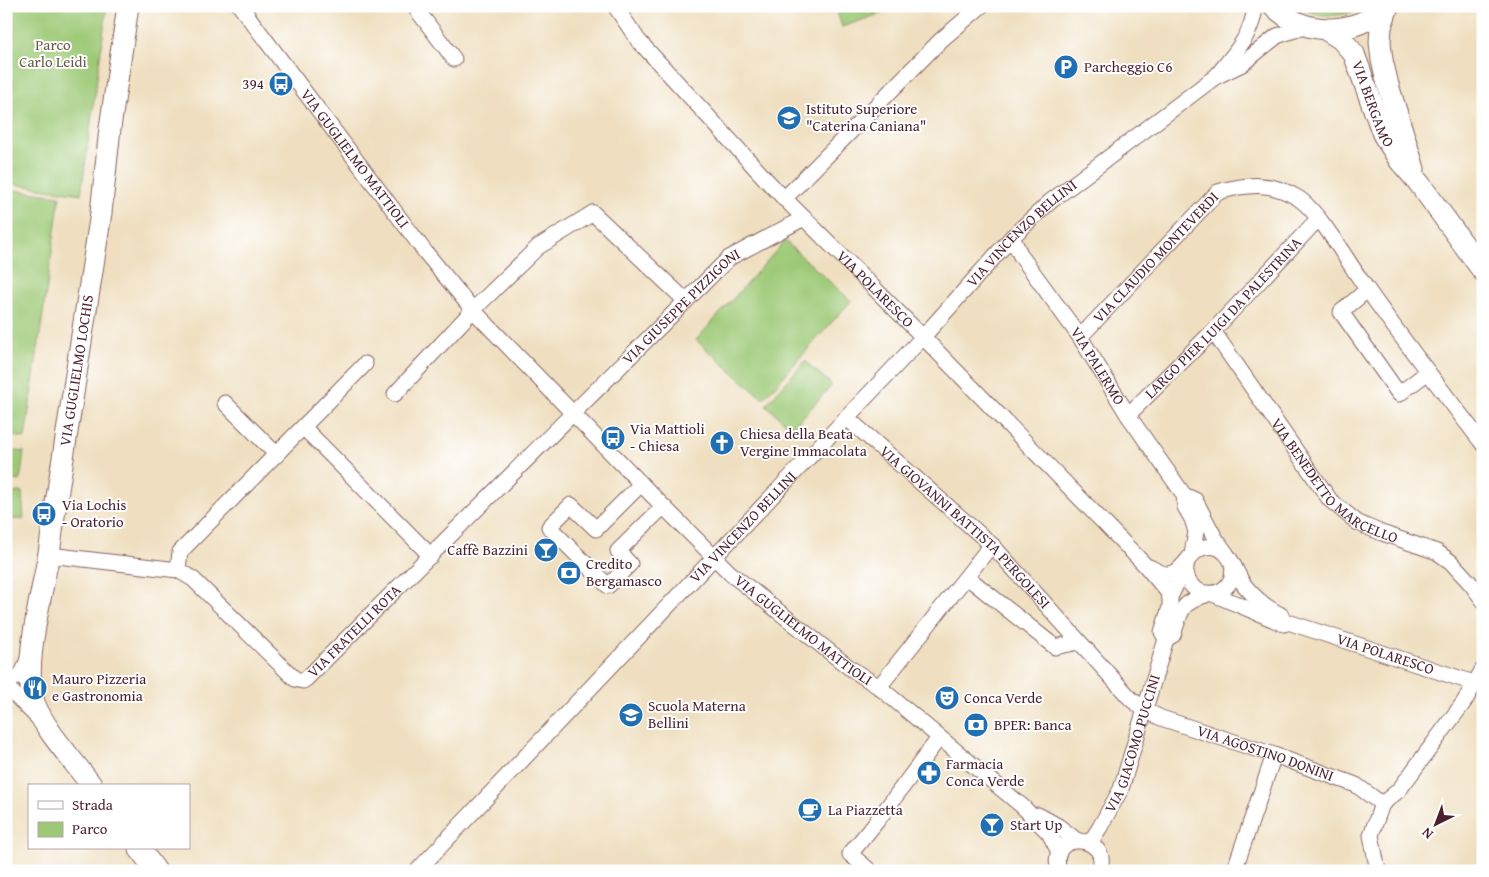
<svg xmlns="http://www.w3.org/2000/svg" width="1489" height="877" font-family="'Gentium Book Plus',serif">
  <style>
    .green { fill: #9dc976; stroke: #747450 }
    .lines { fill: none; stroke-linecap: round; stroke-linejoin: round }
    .street-casing { stroke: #84625f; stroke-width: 17 }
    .secondary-casing { stroke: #84625f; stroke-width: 23 }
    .street { stroke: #fff; stroke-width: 15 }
    .secondary { stroke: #fff; stroke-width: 21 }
    .labels { text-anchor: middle; stroke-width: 4; stroke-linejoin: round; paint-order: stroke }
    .park-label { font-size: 15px; fill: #675a45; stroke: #fff }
    .poi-label { font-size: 15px; fill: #4a1f2b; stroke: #fff; text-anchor: start }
    .street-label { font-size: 15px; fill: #4a1f2b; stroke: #fff }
  </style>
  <rect width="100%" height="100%" fill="#fff"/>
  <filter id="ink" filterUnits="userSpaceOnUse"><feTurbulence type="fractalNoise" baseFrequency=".02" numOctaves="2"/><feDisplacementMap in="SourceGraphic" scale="10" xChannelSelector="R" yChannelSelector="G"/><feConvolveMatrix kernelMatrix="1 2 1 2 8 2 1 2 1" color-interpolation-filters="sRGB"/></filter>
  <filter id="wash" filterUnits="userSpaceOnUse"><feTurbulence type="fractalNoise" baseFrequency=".0096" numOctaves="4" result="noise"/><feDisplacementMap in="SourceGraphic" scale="20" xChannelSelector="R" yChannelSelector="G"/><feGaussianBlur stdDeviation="1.12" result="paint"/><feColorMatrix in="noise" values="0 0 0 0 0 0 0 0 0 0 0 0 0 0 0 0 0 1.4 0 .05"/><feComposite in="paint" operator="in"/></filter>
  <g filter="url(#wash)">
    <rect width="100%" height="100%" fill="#efdfc0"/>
    <g class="green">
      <path d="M6,6H107L81,194L6,183Z"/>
      <path d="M835,6H880L882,13L842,27Z"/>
      <path d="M1297,6H1366C1343,18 1320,19 1297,6Z"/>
      <path d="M6,189L60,196L25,438L6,435Z"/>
      <path d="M785,241L851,301L763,399L696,340Z"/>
      <path d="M805,361L832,385L792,429L766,405Z"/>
      <path d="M6,449L24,452L20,481L6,479Z"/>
      <path d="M22,492L24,519L6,520V493Z"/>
    </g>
  </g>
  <g filter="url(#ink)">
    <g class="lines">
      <defs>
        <g id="street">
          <path id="s1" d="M240,6L426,253L473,310L651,494L730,573L850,668L879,687L1022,806L1049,833L1059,852"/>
          <path d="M414,6L454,59"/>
          <path id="s2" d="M615,6L638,40L771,185L923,337L1145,565L1167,591L1170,597"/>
          <path d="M1218,74C1235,53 1253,34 1255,6"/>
          <path d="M784,199L941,40L981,6"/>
          <path id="s3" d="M1012,237L1021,256L1080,337L1128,415L1184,495L1195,500L1215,538L1226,553"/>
          <path d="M1367,290L1341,312L1399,394L1428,372"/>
          <path id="s4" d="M1213,331L1330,500L1358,523L1382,533L1437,552L1451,562L1472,585L1483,600"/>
          <path id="s5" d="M1080,337L1218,192C1247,184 1270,181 1298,198C1320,212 1350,266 1367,289C1404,342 1444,393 1483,444"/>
          <path d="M395,394L473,310L538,247L593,213L686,301"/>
          <path d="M225,403L277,455"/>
          <path id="s6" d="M1128,415L1213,331L1318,219"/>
          <path id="s7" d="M847,418L993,546L1131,699L1145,710L1161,718L1274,755L1356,785L1382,804"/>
          <path d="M304,428L431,556"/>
          <path d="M641,484L596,529L571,505L549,527L608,586L630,564L618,551L663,507"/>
          <path d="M1184,495L1185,507L1192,519L1196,532L1192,554"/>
          <path id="s8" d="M49,555L178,570L193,579L295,679L303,681L306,679L729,258L804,218"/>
          <path d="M1186,565C1182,604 1240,602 1232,563"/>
          <path d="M1149,567C1154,569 1161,574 1167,574C1186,574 1190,542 1215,547C1232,551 1235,574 1245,586C1255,598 1266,608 1281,615"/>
          <path d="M178,570L180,552L365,364"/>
          <path d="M967,577L1055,647L1079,642"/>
          <path id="s9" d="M1213,594L1284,624L1288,622L1483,686"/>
          <path d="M1166,639L1173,635C1182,608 1180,604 1208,594"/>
          <path d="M6,678C21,681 24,671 28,659"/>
          <path d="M6,686L37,717"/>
          <path d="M879,687L985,553L993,546"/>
          <path d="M1038,815L1058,826L1076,840"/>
          <path id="s10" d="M1090,843L1100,827L1121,789L1166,639L1162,632L1170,607V597L1189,558"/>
          <path id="s11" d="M417,871L923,337L1012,237L1051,201L1215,77L1242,64L1277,36L1307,26"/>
          <path d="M870,871L850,854L877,821L939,738"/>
          <path d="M1059,871C1046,827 1114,835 1099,871"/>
          <path d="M1234,871L1274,755"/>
          <path d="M1378,871L1371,835L1382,804L1399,790L1464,702L1483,669"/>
        </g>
        <g id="secondary">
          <path d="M1274,6C1304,37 1356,36 1386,6"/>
          <path d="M1388,6L1381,27L1380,42L1382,60L1388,85L1414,169"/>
          <path id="s12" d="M1325,29L1341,39L1354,54L1383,134L1400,161L1419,183L1483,271"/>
          <path id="s13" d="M92,786C74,761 47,733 35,705C21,670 42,595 48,558C51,544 52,530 54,516L101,213L110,128L128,6"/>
          <path d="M139,848L156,871"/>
        </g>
      </defs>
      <use href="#street" class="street-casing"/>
      <use href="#secondary" class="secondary-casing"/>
      <use href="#street" class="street"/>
      <use href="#secondary" class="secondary"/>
    </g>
  </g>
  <defs>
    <symbol id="parking-disc" viewBox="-11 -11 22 22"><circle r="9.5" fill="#1f6fb2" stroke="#fff"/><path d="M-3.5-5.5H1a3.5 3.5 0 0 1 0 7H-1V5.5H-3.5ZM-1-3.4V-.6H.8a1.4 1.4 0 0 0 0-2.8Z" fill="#fff"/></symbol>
    <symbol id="bus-disc" viewBox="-11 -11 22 22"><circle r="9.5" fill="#1f6fb2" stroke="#fff"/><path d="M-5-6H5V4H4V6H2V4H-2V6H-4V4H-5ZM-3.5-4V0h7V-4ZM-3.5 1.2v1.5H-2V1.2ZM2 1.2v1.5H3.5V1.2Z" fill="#fff"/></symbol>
    <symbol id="school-disc" viewBox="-11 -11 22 22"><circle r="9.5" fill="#1f6fb2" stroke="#fff"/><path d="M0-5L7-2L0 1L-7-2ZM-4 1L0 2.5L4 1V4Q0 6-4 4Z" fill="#fff"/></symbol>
    <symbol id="church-disc" viewBox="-11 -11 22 22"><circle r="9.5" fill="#1f6fb2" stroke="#fff"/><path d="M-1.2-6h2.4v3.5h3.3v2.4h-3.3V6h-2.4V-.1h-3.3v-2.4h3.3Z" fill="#fff"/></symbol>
    <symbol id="bar-disc" viewBox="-11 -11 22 22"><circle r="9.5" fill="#1f6fb2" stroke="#fff"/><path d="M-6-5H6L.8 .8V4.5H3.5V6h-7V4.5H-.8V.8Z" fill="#fff"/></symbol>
    <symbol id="bank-disc" viewBox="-11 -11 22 22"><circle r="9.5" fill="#1f6fb2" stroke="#fff"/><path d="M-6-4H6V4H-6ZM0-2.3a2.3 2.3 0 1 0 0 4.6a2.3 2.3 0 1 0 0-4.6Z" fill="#fff"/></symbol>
    <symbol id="restaurant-disc" viewBox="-11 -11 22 22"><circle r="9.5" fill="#1f6fb2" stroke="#fff"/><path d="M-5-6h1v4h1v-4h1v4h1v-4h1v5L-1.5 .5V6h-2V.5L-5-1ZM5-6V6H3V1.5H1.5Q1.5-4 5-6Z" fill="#fff"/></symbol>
    <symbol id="theatre-disc" viewBox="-11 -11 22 22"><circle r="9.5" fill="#1f6fb2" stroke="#fff"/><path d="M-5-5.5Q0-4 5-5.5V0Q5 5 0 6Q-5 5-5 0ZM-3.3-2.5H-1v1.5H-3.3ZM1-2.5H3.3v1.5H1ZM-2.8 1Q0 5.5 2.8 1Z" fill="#fff"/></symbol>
    <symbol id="pharmacy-disc" viewBox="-11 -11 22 22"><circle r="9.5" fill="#1f6fb2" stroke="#fff"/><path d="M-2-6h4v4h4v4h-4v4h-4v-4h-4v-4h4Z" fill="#fff"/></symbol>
    <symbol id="cafe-disc" viewBox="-11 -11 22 22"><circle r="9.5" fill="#1f6fb2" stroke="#fff"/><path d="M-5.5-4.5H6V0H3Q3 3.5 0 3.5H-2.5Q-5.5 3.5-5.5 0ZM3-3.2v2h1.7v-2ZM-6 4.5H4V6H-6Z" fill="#fff"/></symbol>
  </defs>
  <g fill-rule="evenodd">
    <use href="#parking-disc" x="1052" y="53" width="28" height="28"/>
    <use href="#bus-disc" x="267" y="70" width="28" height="28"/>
    <use href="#school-disc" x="775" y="104" width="28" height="28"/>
    <use href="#bus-disc" x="599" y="424" width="28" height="28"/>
    <use href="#church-disc" x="708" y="429" width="28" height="28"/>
    <use href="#bus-disc" x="30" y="500" width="28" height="28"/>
    <use href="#bar-disc" x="532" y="536" width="28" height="28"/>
    <use href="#bank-disc" x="555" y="559" width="28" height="28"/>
    <use href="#restaurant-disc" x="21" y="674" width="28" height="28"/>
    <use href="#theatre-disc" x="933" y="684" width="28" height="28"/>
    <use href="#school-disc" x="617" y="701" width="28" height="28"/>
    <use href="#bank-disc" x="962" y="711" width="28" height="28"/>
    <use href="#pharmacy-disc" x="915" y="759" width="28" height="28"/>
    <use href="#cafe-disc" x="796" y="796" width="28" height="28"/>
    <use href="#bar-disc" x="978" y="811" width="28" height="28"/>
  </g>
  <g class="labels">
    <g class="park-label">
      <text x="53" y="50">Parco<tspan x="53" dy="17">Carlo Leidi</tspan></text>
    </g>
    <g class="poi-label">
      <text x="1084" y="72">Parcheggio C6</text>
      <text x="264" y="89" text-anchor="end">394</text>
      <text x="806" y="114">Istituto Superiore<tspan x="806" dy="17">"Caterina Caniana"</tspan></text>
      <text x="630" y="434">Via Mattioli<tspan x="630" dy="17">- Chiesa</tspan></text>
      <text x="740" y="439">Chiesa della Beata<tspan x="740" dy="17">Vergine Immacolata</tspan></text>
      <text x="62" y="510">Via Lochis<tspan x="62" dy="17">- Oratorio</tspan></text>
      <text x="528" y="555" text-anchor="end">Caffè Bazzini</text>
      <text x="586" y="569">Credito<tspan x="586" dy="17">Bergamasco</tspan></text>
      <text x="52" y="684">Mauro Pizzeria<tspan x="52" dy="17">e Gastronomia</tspan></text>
      <text x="964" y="703">Conca Verde</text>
      <text x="648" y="711">Scuola Materna<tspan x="648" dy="17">Bellini</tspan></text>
      <text x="994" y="730">BPER: Banca</text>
      <text x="946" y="769">Farmacia<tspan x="946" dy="17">Conca Verde</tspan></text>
      <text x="828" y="815">La Piazzetta</text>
      <text x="1010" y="830">Start Up</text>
    </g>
    <g class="street-label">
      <text dy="5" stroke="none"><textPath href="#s12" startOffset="92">VIA BERGAMO</textPath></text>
      <text dy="5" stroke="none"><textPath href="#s1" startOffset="191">VIA GUGLIELMO MATTIOLI</textPath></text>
      <text dy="5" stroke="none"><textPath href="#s11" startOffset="879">VIA VINCENZO BELLINI</textPath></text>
      <text dy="5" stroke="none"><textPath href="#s5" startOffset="110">VIA CLAUDIO MONTEVERDI</textPath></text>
      <text dy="5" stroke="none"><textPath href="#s2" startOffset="385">VIA POLARESCO</textPath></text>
      <text dy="5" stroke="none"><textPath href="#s8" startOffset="831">VIA GIUSEPPE PIZZIGONI</textPath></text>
      <text dy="5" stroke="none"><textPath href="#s6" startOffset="136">LARGO PIER LUIGI DA PALESTRINA</textPath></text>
      <text dy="5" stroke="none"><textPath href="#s3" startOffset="155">VIA PALERMO</textPath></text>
      <text dy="5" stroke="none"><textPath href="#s13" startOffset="438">VIA GUGLIELMO LOCHIS</textPath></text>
      <text dy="5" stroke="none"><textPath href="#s4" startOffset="196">VIA BENEDETTO MARCELLO</textPath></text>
      <text dy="5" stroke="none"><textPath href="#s11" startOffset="474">VIA VINCENZO BELLINI</textPath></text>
      <text dy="5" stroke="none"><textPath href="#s7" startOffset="161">VIA GIOVANNI BATTISTA PERGOLESI</textPath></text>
      <text dy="5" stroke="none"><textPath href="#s1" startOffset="844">VIA GUGLIELMO MATTIOLI</textPath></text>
      <text dy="5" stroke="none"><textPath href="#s8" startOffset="370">VIA FRATELLI ROTA</textPath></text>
      <text dy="5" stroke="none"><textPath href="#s9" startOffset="184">VIA POLARESCO</textPath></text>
      <text dy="5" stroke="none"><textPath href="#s10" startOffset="109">VIA GIACOMO PUCCINI</textPath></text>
      <text dy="5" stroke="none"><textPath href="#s7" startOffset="546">VIA AGOSTINO DONINI</textPath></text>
    </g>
  </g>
  <rect width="1489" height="877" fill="none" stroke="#fff" stroke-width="25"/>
  <rect x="28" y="784" width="162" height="65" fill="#ffffff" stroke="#b7a5aa"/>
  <rect x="38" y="801" width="25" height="8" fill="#ffffff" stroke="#b7a5aa"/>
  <text x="72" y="810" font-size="15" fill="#4a1f2b">Strada</text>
  <rect x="38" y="822" width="25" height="15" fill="#9dc976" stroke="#b7a5aa"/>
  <text x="72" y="834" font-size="15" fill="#4a1f2b">Parco</text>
  <g transform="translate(1436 824) rotate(222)" stroke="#ffffff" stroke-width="4" paint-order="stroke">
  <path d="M0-4L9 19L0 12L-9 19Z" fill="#4a1f2b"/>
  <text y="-8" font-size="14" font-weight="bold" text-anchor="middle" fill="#4a1f2b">N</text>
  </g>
</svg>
